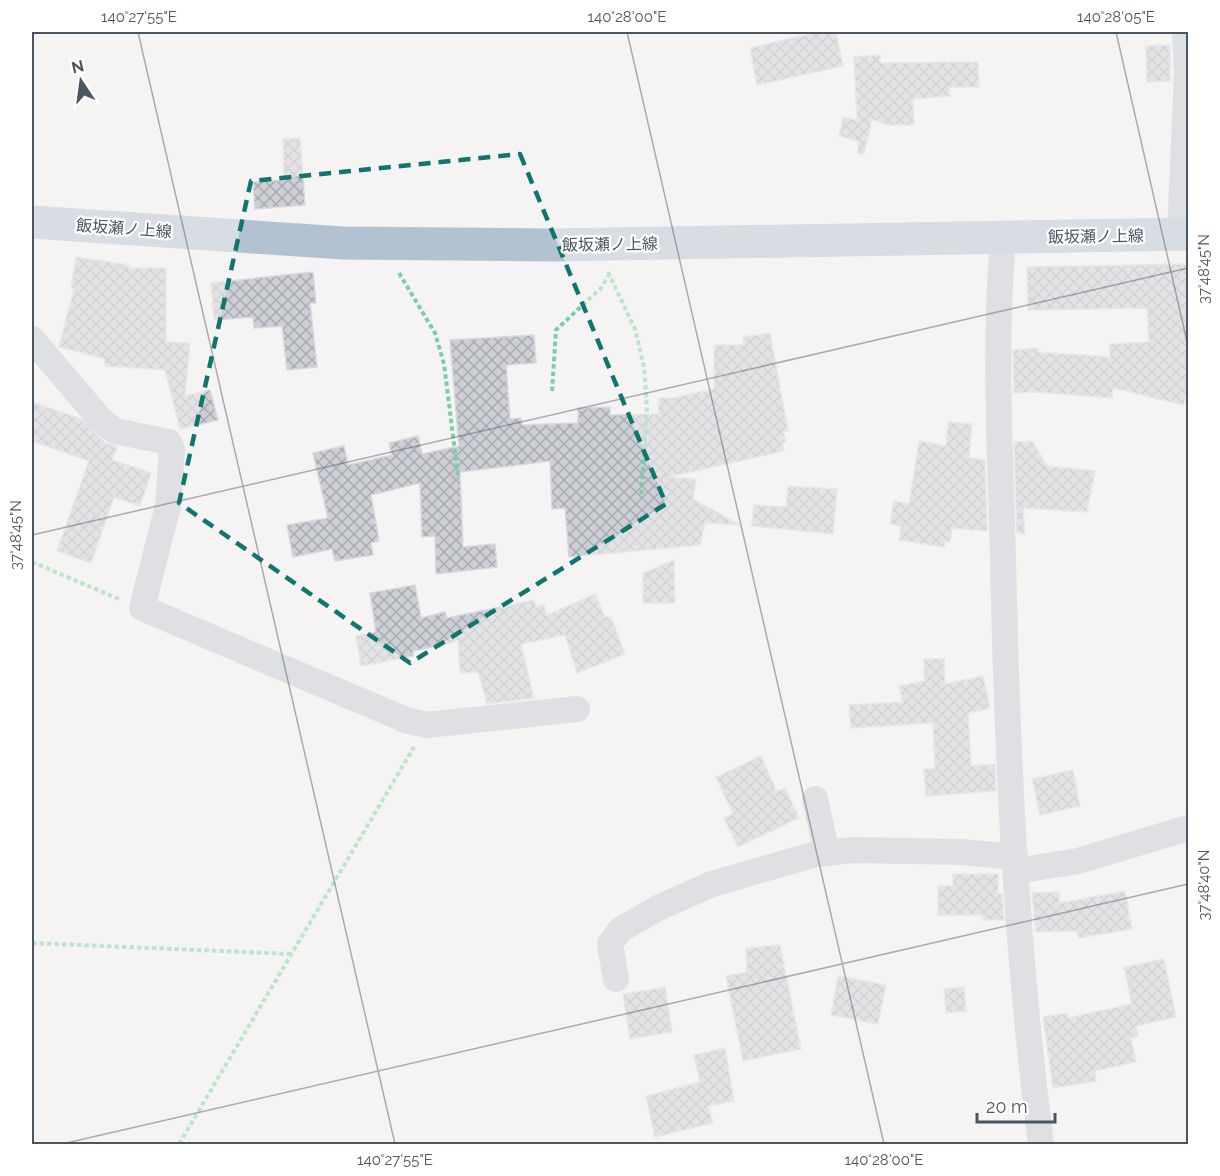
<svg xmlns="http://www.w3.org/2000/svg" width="1220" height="1176" font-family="Raleway,'Noto Sans JP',sans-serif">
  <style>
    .building { fill: url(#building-cross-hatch); stroke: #d7d9de; stroke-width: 1.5 }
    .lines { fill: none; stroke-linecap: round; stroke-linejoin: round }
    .path { stroke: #7ad0a6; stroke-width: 4; stroke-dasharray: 4.5 3; stroke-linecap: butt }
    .minor { stroke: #c1cad2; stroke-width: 26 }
    .major { stroke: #b3c2d1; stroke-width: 33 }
    .marked { fill: none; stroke: #0f766e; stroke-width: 4.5; stroke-dasharray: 12 8; stroke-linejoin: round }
    .ticks { fill: none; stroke: #4a5661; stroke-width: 1.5; stroke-opacity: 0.45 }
    .labels { text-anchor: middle; stroke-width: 4.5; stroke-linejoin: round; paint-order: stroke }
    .street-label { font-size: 16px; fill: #4a5661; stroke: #fff }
    .neatline { fill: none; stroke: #4a5661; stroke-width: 2 }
    .ticks-label { font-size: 15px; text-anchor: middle; fill: #4a5661 }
  </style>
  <defs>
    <pattern id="building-cross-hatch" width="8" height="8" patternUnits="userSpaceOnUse" patternTransform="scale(1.5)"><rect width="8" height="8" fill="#cdcfd5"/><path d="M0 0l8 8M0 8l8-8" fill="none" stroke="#a8abb0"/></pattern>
  </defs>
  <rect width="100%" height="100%" fill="#f5f3f3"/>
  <g class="building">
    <path d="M818,32H836L843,66L757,85L750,48Z"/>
    <path d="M1170,45V81L1147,82L1146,46Z"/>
    <path d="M880,55V63L978,62L979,87H949L950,96L913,99L914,125H887L872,119L864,154L858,153V141L839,136L843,117L857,120L854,57Z"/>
    <path d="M300,138L305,205L255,209L253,182L284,180L283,139Z"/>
    <path d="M76,257L129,265V268H166V342L190,343L185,396L210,390L218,420L180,429L165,370L105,366V359L59,347L74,289L71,288Z"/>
    <path d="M1188,264V386L1184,405L1113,388L1112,398L1037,392L1014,393L1013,350L1038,348L1039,352L1110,357L1109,344L1149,342L1147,308L1028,310L1027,267Z"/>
    <path d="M313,272L316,303H310L317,367L287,370L282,326L254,328L253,317L214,320L211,283Z"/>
    <path d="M770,333L788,431L783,432L786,442L782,443L784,451L668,477L696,479L693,499L740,525L705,523L700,545L569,557L565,508L552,509L550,461L460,472L463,547L495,544L497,567L436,574L435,536L422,537L420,483L371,495L379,541L371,543L373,555L335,561L332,549L293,557L287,525L328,518L313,453L344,446L348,465L392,455L389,443L418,436L422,454L459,446L450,340L534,335L536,363L506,365L510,419L521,418L522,425L578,423V408L610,407V415L658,414L659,398H672L714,389V345H744L743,337Z"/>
    <path d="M32,402L81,419L106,443L117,447L112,460L151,473L140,506L114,497L91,563L57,551L89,461L32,441Z"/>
    <path d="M948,422L972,424L969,458L985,460L987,531L952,528L950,542L945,541L944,547L899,540L901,526L890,524L894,501L909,504L919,441L946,446Z"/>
    <path d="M1032,441L1047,466L1095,471L1087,512L1023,508L1025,534L1017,533L1014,442Z"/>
    <path d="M788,486L837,489L833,534L752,526L754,505L786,507Z"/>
    <path d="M674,560L675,603H643V573Z"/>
    <path d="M415,585L421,618L445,612L447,618L534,600L536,607L544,605L547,615L595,594L605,617H611L625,654L577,673L565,635L521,644L534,698L487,704L478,672L460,673L458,641L413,651V656L361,666L356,636L376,632L370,593Z"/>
    <path d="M924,659H944L945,684L983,676L990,708L968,713L971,766L995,764L996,791L926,796L924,769H935L933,723L851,728L849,705L903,702L899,686L924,681Z"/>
    <path d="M761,756L777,792L785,788L799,818L738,847L724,818L733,814L716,777Z"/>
    <path d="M1073,770L1080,806L1040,815L1032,779Z"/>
    <path d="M953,874H998V894H1002L1004,920H983V915H938V886H953Z"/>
    <path d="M1125,891L1132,929L1079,938L1077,931L1036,932L1032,893L1059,892V903Z"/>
    <path d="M780,945L801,1049L743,1061L726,976L747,972L746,948Z"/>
    <path d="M1164,959L1176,1017L1136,1026L1138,1036L1131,1038L1136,1062L1095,1071L1096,1081L1053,1088L1043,1017L1067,1013L1068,1018L1132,1004L1124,967Z"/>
    <path d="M838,976L886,985L878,1024L831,1015Z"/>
    <path d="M665,987L672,1032L630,1039L623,994Z"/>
    <path d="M964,987L966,1011L946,1013L944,989Z"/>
    <path d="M725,1048L734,1101L708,1106L713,1123L655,1137L646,1096L700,1082L694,1055Z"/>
  </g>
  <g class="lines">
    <g class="path">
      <path d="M608,272L635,329L644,367L647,406L641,498"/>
      <path d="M399,273L435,333L444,364L458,476"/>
      <path d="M552,391L556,330L602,287L608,276"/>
      <path d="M32,562L119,599"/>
      <path d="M32,943L292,954"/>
      <path d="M179,1144L414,747"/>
    </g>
    <g class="minor">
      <path d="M1180,234L1187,72L1185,32"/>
      <path d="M1003,238C994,344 1000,451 1003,557C1007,754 1016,950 1041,1144"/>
      <path d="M32,339L100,419L115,431L169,442L172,449L168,506L142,608L406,720L427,725L577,709"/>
      <path d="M815,799L827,853"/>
      <path d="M1016,871L1078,861L1188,828"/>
      <path d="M616,979L610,944L620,930L658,908L712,884L816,854L853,850L962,852L1015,857"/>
    </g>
    <path class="major" d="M32,222L343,243L554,245L1188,234"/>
  </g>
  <path d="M0 0H1220V1176H0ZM520,154L666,504L410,663L179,503L251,181Z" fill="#f5f3f3" fill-opacity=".55" fill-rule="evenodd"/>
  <path class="marked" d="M520,154L666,504L410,663L179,503L251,181Z"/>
  <path class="ticks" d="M138,32L395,1144M627,32L884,1144M1116,32L1188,346M32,535L1188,268M62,1144L1188,884"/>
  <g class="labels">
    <g class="street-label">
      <text transform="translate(124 228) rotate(4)" y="6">飯坂瀬ノ上線</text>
      <text transform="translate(1096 236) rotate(-1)" y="6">飯坂瀬ノ上線</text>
      <text transform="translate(610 244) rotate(-1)" y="6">飯坂瀬ノ上線</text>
    </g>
  </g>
  <rect width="1220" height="1176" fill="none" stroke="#ffffff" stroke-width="66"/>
  <g transform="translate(81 81) rotate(347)" stroke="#ffffff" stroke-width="4.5" paint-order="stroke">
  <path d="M0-4.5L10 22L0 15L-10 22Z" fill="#4a5661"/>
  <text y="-9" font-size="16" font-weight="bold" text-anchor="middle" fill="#4a5661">N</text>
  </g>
  <path d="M977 1113v9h78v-9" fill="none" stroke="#4a5661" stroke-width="3"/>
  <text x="986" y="1113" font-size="18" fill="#4a5661" stroke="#ffffff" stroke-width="4.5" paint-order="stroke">20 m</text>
  <rect x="33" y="33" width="1154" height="1110" class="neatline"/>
  <g class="ticks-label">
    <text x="139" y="22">140°27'55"E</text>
    <text x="627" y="22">140°28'00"E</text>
    <text x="1116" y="22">140°28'05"E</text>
    <text transform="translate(1204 269) rotate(-90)" y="5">37°48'45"N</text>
    <text transform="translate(16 535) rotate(-90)" y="5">37°48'45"N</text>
    <text transform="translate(1204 885) rotate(-90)" y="5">37°48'40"N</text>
    <text x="395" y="1165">140°27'55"E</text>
    <text x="884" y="1165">140°28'00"E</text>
  </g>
</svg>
